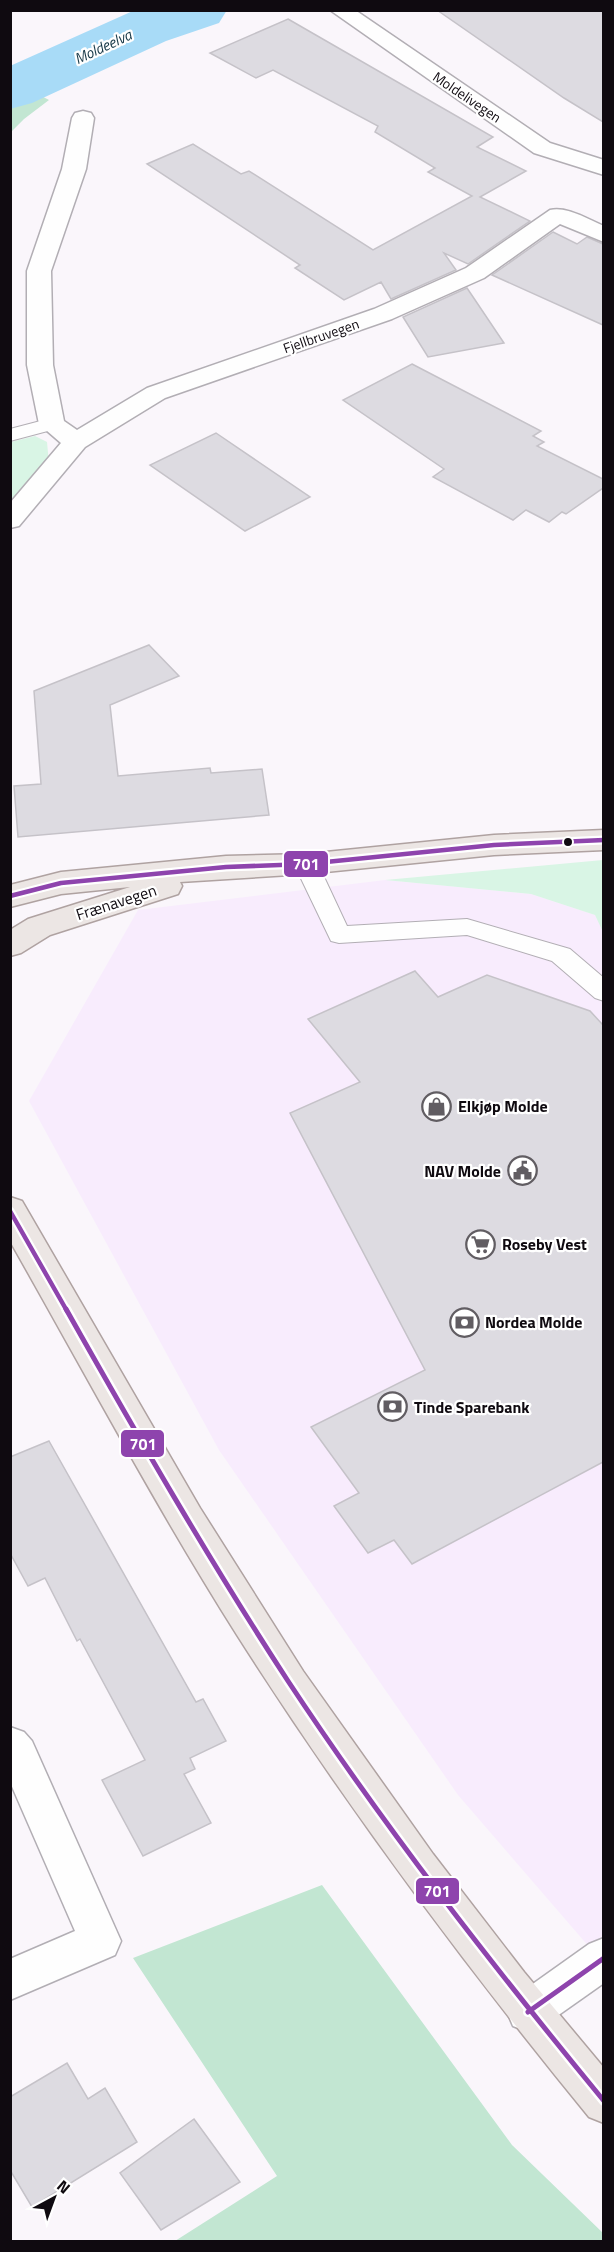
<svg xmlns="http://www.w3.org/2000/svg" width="614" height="2252" font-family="'Titillium Web',sans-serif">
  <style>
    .built { fill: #f8ecfd }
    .green { fill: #d9f5e5 }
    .forest { fill: #c2e6d2 }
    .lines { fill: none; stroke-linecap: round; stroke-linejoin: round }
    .river { fill: #a8dbf7; fill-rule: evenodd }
    .building { fill: #dddbe1; stroke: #c5c2c8; stroke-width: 1.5 }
    .lane-casing { stroke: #b2aeb4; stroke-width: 2 }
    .street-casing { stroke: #b2aeb4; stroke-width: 3 }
    .primary-casing { stroke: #afa2a1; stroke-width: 3 }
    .lane { fill: #fefefe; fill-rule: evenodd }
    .street { fill: #fefefe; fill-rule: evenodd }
    .primary { fill: #ece6e4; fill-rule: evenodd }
    .bus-1-far1-casing { stroke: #fff; stroke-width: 9 }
    .bus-1-casing { stroke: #fff; stroke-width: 10 }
    .bus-1-far1 { stroke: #8e44ad; stroke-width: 4.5 }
    .bus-1 { stroke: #8e44ad; stroke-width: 5 }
    .bus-dot { fill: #0f0a10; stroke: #fff; stroke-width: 2 }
    .labels { text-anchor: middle; stroke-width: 4.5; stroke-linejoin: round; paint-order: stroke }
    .far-street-label { font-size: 14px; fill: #0f0a10; stroke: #fff }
    .far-water-label { font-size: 15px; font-style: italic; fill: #143645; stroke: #fff }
    .street-label { font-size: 16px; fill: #0f0a10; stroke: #fff }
    .poi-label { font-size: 16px; font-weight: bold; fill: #0f0a10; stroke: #fff; text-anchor: start }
    .line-badge { stroke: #fff; stroke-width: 2 }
    .badge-label { font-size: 16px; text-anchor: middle; font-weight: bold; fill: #fff }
  </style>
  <rect width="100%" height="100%" fill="#faf6fb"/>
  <path class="built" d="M385,880L531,894L595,915L604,932L603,1963L458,1795L219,1450L29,1101L138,910Z"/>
  <g class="green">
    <path d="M35,436L47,442L49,463L11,504V442Z"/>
    <path d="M603,860V932L595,915L531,894L385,880Z"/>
  </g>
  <g class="forest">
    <path d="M11,80L49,100L24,119L11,132Z"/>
    <path d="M322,1885L512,2145L603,2233V2241H175L277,2176L133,1958Z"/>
  </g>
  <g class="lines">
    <path class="river" d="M135,10H227L219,23L166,41L32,103L10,109V66Z"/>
  </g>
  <g class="building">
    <path d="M437,10H603V122L564,98Z"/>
    <path d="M288,19L493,137L477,147L526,171L480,197L530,221L468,264L444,253L456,270L391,299L381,282L344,300L295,268L300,265L147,164L193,144L241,174L249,171L373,250L472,196L428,172L435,168L375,132L378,126L273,70L256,78L210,53Z"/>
    <path d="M553,232L577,244L587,237L603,244V325L492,275Z"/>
    <path d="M467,288L504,343L428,357L403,317Z"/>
    <path d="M412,364L541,431L533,436L544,442L537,446L603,479V488L566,514L562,512L549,522L526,510L513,520L433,477L444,469L343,400Z"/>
    <path d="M216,433L310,497L245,531L150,465Z"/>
    <path d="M149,645L179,676L110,705L118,776L210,768L211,773L262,769L269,815L18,837L14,786L41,784L34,691Z"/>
    <path d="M415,971L438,997L487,975L590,1011L603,1025V1462L412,1564L394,1540L368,1553L334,1506L359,1493L311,1427L425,1370L290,1113L360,1082L308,1019Z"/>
    <path d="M49,1441L196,1702L203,1699L226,1741L190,1758L195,1769L184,1774L211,1823L143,1856L102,1780L145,1760L80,1639L77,1641L45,1578L28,1586L10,1553V1457Z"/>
    <path d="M67,2063L88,2099L105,2088L137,2142L32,2207L10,2170V2097Z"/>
    <path d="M194,2119L240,2182L161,2230L120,2173Z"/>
  </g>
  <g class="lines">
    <defs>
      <g id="lane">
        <path d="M52,418L59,420L62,424L59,428L10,441V429Z"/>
        <path d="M306,856L314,858L318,864L347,926L467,919L570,949L604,978V1001L595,998L552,961L467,935L339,943L331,941L294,864L298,858Z"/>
      </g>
      <g id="street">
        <path d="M330,10H355L550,143L604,160V175L534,153Z"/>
        <path d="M83,111L91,113L94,118L86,169L51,271L53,365L64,421L77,430L147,388L374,309L466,268L550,210C567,206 587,219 604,226V242L560,224L484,278L392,319L165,398L85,447L19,526L10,528V503L61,443L39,424L27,365V271L62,169L72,118L75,113Z"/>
        <path d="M10,1727L24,1732L32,1741L121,1941L115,1955L10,2000V1959L75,1931L10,1782Z"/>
        <path d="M604,1938V1983L543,2026L528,2032L513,2026L507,2012L513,1998L589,1944Z"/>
      </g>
      <g id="primary">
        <path d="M604,830V850L494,855L306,874L180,882L182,886L178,894L50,935L21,953L10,956V930L28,919L130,887L61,894L10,907V885L61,872L226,856L306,854L494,835Z"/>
        <path d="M10,1197L22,1201L200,1508L303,1671L433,1854L524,1972L604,2068V2123L589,2117C463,1963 344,1803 237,1635C156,1507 85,1373 10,1241Z"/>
      </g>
    </defs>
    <use href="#lane" class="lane-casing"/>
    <use href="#street" class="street-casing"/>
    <use href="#primary" class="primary-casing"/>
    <use href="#lane" class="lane"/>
    <use href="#street" class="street"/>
    <use href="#primary" class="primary"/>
    <defs>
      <g id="bus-1-far1">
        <path d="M10,896L61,883L226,867L306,864L494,845L604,840"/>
        <path d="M10,1211L67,1311"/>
      </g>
      <g id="bus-1">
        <path d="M66,1309C137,1435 209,1560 288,1681C385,1828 493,1966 604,2101"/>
        <path d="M528,2012L604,1958"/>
      </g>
    </defs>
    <use href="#bus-1-far1" class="bus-1-far1-casing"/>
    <use href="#bus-1" class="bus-1-casing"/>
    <use href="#bus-1-far1" class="bus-1-far1"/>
    <use href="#bus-1" class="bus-1"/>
  </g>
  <defs>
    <symbol id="shop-ring" viewBox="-11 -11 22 22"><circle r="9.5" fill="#fff" stroke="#615d62" stroke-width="1.5"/><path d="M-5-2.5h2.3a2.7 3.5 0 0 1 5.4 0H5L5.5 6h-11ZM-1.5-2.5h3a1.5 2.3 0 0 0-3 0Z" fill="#615d62"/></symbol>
    <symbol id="civic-ring" viewBox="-11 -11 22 22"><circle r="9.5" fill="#fff" stroke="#615d62" stroke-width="1.5"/><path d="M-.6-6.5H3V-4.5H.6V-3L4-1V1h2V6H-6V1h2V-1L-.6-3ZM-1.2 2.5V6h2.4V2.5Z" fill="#615d62"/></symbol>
    <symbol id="supermarket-ring" viewBox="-11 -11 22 22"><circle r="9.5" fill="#fff" stroke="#615d62" stroke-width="1.5"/><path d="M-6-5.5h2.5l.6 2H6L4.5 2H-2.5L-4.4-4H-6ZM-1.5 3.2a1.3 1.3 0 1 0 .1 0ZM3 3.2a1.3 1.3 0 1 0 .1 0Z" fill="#615d62"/></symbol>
    <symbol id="bank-ring" viewBox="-11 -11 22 22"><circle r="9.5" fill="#fff" stroke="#615d62" stroke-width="1.5"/><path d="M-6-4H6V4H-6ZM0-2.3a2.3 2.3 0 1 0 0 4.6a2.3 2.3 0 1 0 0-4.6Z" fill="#615d62"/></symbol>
  </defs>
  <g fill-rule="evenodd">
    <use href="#shop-ring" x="420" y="1090" width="33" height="33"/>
    <use href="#civic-ring" x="506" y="1154" width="33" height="33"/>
    <use href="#supermarket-ring" x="464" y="1228" width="33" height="33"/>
    <use href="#bank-ring" x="448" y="1306" width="33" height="33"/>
    <use href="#bank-ring" x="376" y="1390" width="33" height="33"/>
  </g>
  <circle class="bus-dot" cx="568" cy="842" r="5"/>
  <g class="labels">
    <g class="far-street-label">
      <text transform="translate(467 97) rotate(34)" y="5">Moldelivegen</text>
      <text transform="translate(321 336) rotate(-19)" y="5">Fjellbruvegen</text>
    </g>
    <g class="far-water-label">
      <text transform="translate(103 47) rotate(-25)" y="5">Moldeelva</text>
    </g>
    <g class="street-label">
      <text transform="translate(116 902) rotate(-18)" y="6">Frænavegen</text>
    </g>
    <g class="poi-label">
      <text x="458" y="1112">Elkjøp Molde</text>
      <text x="501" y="1177" text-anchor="end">NAV Molde</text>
      <text x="502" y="1250">Roseby Vest</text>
      <text x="485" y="1328">Nordea Molde</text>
      <text x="414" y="1413">Tinde Sparebank</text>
    </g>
  </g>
  <g class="line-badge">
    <rect x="283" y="850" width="46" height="28" rx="6" fill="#8e44ad"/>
    <rect x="120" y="1429" width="45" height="29" rx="6" fill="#8e44ad"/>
    <rect x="415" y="1877" width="45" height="28" rx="6" fill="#8e44ad"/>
  </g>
  <g class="badge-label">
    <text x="306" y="870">701</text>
    <text x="143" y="1450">701</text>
    <text x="437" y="1897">701</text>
  </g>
  <rect width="614" height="2252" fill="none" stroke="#0f0a10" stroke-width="24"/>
  <g transform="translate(54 2198) rotate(41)" stroke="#ffffff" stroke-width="4.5" paint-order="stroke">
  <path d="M0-4.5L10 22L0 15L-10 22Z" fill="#0f0a10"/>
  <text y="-9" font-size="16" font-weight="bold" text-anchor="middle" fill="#0f0a10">N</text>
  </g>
</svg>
